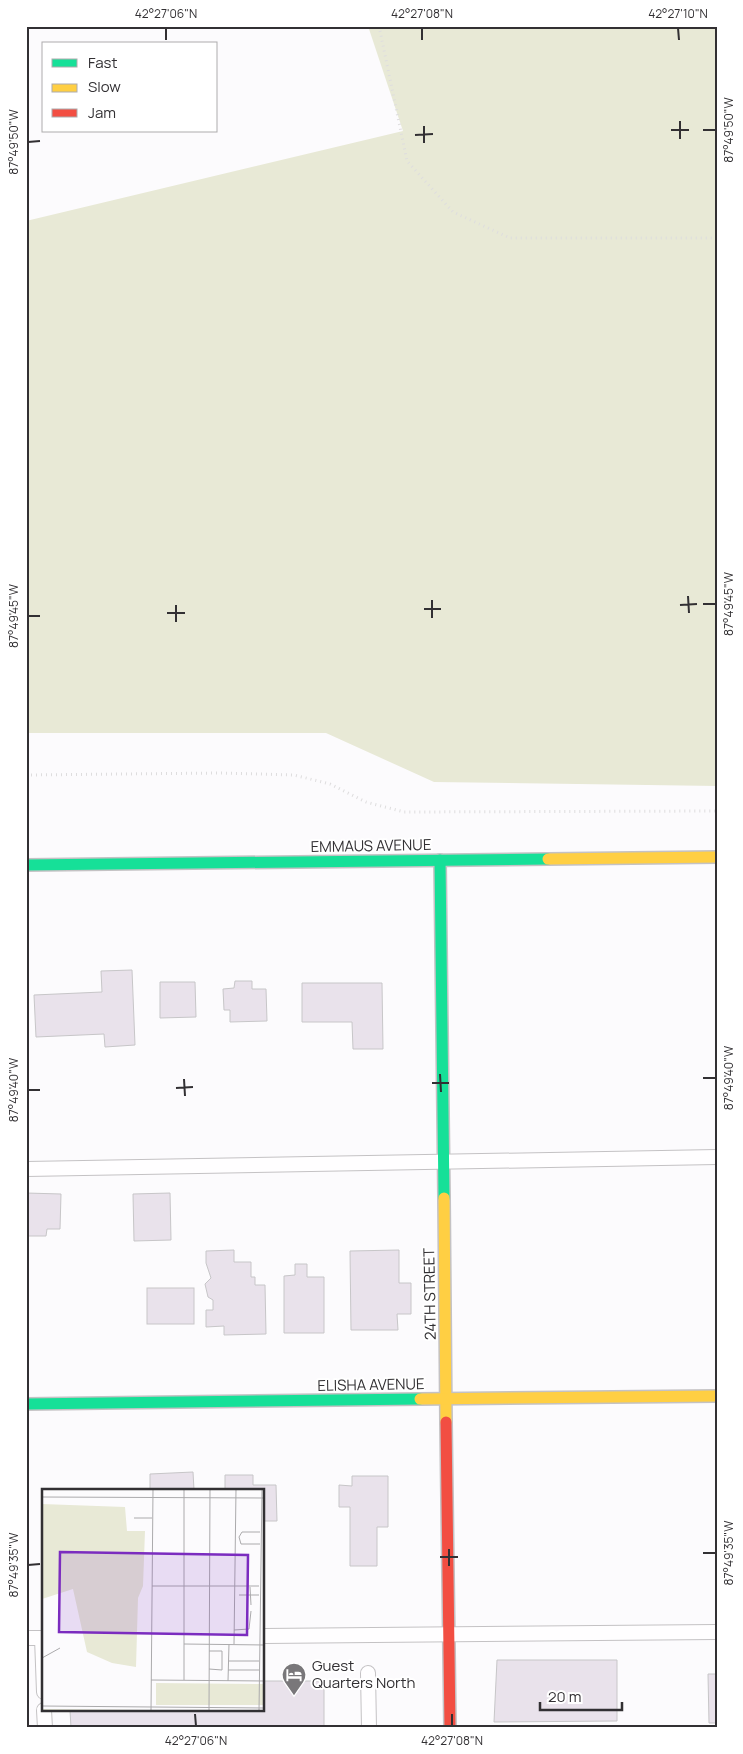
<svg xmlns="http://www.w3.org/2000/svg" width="743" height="1754" font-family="Manrope,sans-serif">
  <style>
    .green { fill: #e8e9d6 }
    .building { fill: #e9e2eb; stroke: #c7c6c8 }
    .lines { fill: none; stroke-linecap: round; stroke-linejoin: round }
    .lane-casing { stroke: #c4c2c4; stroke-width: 16 }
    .fast-casing { stroke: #c4c2c4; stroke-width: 14 }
    .slow-casing { stroke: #c4c2c4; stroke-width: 14 }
    .jam-casing { stroke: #c4c2c4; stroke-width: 14 }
    .path { stroke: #deddde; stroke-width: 3; stroke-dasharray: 1 4; stroke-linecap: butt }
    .lane { stroke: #fffeff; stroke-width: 14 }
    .fast { stroke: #16e098; stroke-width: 11 }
    .slow { stroke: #ffcf43; stroke-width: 11 }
    .jam { stroke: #f24e42; stroke-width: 11 }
    .ticks { fill: none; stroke: #323033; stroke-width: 2 }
    .labels { text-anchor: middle; stroke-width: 4; stroke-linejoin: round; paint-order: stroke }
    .street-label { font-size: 15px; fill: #323033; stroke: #fff }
    .poi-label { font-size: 15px; fill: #323033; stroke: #fff; text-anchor: start }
    .inset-road { fill: none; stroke: #abaaac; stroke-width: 1 }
    .view { fill: #7b2cbf; fill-opacity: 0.15; stroke: #7b2cbf; stroke-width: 2.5 }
    .inset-edge { fill: none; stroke: #323033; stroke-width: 2.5 }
    .neatline { fill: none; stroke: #323033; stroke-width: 2 }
    .ticks-label { font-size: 12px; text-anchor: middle; fill: #323033 }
  </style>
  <rect width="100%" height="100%" fill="#fcfbfd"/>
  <path class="green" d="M368,26H717V786L434,782L326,733H26V221L403,131Z"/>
  <g class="building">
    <path d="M132,970L135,1045L105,1047L104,1034L36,1037L34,995L102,992L101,971Z"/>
    <path d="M235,981H252V989H266L267,1021L230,1022V1010H224L223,989L234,988Z"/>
    <path d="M160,982H195L196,1017L160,1018Z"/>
    <path d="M302,983H382L383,1049H353L352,1022H302Z"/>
    <path d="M26,1193L61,1194L60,1229H47L46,1236H26Z"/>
    <path d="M170,1193L171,1240L134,1241L133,1194Z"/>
    <path d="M234,1250V1262H251V1277H255V1285H265L266,1334L224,1335V1326L206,1327V1310H213V1300L208,1297L205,1284L211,1278L206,1263V1251Z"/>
    <path d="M399,1250V1283H411V1314H397L398,1330H351L350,1251Z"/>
    <path d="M295,1264H307V1277H324V1333H284V1276L295,1275Z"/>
    <rect x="147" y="1288" width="47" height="36"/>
    <path d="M193,1472L194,1490H150V1474Z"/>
    <path d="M225,1475H253V1485H276L277,1521H264V1490H225Z"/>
    <path d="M352,1476H388V1527H377V1566H350V1507H339V1485L352,1486Z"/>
    <path d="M497,1660H617V1721L494,1722Z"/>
    <path d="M708,1674H717V1723H709Z"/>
    <path d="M264,1681H324V1728H71L70,1710H264Z"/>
  </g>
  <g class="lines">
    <defs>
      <g id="lane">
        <path d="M26,1169L717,1157"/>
        <path d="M264,1636L717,1632"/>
        <path d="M26,1638H44"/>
        <path d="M42,1638L44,1692"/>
        <path d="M368,1673L369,1728"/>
        <path d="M44,1710L45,1728"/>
      </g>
      <g id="fast">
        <path d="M440,860L444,1198"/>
        <path d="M26,865L548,859"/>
        <path d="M26,1404L420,1399"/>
      </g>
      <g id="slow">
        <path d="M548,859L717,857"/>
        <path d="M444,1198L446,1422"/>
        <path d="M420,1399L717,1396"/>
      </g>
      <path id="jam" d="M446,1422L450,1728"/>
    </defs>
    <use href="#lane" class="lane-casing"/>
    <use href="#fast" class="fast-casing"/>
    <use href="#slow" class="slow-casing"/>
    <use href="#jam" class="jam-casing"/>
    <g class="path">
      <path d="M379,26L407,161L453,212L510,238H717"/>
      <path d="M26,775L221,773L294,775L330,784L366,802L404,812L717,811"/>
    </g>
    <use href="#lane" class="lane"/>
    <use href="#fast" class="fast"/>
    <use href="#slow" class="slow"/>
    <use href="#jam" class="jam"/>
  </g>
  <path class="ticks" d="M166,28V40M422,28V40M678,28L679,40M680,121V139M424,126V143M671,130H689M703,130H716M415,135L433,134M28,142L40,141M688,596L689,613M432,600V618M703,604H716M176,605V622M680,605L697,604M424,609H441M167,613H185M28,616H40M440,1074L441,1092M703,1078H716M184,1079L185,1096M432,1083H449M176,1088L193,1087M28,1090H40M449,1549V1566M703,1553H716M440,1557H458M28,1565L40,1564M195,1714L196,1726M452,1714V1726"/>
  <defs>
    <symbol id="hotel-pin" viewBox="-11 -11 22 30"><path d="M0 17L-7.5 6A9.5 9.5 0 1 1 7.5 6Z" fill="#79777a" stroke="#fff"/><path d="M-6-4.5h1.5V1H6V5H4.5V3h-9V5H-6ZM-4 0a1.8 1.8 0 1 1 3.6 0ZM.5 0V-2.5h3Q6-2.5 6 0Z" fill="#fff"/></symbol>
  </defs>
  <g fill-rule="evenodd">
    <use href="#hotel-pin" x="280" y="1661" width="28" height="38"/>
  </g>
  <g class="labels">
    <g class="street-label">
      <text transform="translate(371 846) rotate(-1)" y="5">EMMAUS AVENUE</text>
      <text transform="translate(430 1294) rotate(-91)" y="5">24TH STREET</text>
      <text transform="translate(371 1385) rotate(-1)" y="5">ELISHA AVENUE</text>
    </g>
    <g class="poi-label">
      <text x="312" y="1671">Guest<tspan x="312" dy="17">Quarters North</tspan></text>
    </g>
  </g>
  <g transform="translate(42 1489)">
    <rect width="222" height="222" fill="#fcfbfd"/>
    <path d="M0,15L83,18L85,42H103L101,97L96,109L94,178L70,174L45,163L31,100L0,110ZM114,194L222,195V216H114ZM0,220L105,221V222H0Z" fill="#e8e9d6"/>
    <path class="inset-road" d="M142,0V191M0,8L223,9M92,29H110M218,55H199L197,48L200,43H218M110,97H217M208,98L209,116M197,106H217M192,141L207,140L209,122M142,155L223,156M192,155L194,0M0,169L18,159M186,172H217M167,180L180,181V162H167M186,181H217M109,191L223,192M186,192L187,155M0,217L223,219M109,222L111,0M167,222L168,0M217,222L220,0"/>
    <path class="view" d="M18,63L206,66L205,146L17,143Z"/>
    <rect width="222" height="222" class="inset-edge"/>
  </g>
  <rect width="743" height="1754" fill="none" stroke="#ffffff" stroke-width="55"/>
  <rect x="42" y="42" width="175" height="90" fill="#ffffff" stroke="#adacad"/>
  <rect x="52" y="59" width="25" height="8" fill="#16e098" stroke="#adacad"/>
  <text x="88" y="68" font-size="15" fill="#323033">Fast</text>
  <rect x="52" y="84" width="25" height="8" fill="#ffcf43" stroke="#adacad"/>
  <text x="88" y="92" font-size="15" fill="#323033">Slow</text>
  <rect x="52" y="109" width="25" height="8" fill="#f24e42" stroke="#adacad"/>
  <text x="88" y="118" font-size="15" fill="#323033">Jam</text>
  <path d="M540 1702v8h82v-8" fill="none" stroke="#323033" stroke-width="2.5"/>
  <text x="548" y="1702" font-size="15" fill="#323033" stroke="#ffffff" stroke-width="4" paint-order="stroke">20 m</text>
  <rect x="28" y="28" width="688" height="1698" class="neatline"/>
  <g class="ticks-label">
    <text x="166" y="18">42°27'06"N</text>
    <text x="422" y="18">42°27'08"N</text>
    <text x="678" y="18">42°27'10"N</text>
    <text transform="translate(729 130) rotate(-90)" y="4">87°49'50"W</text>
    <text transform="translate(14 142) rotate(-90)" y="4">87°49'50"W</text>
    <text transform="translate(729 604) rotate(-90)" y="4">87°49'45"W</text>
    <text transform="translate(14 616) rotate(-90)" y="4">87°49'45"W</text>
    <text transform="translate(729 1078) rotate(-90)" y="4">87°49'40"W</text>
    <text transform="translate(14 1090) rotate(-90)" y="4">87°49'40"W</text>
    <text transform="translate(729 1553) rotate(-90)" y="4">87°49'35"W</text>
    <text transform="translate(14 1565) rotate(-90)" y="4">87°49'35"W</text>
    <text x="196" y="1745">42°27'06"N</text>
    <text x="452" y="1745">42°27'08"N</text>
  </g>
</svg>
